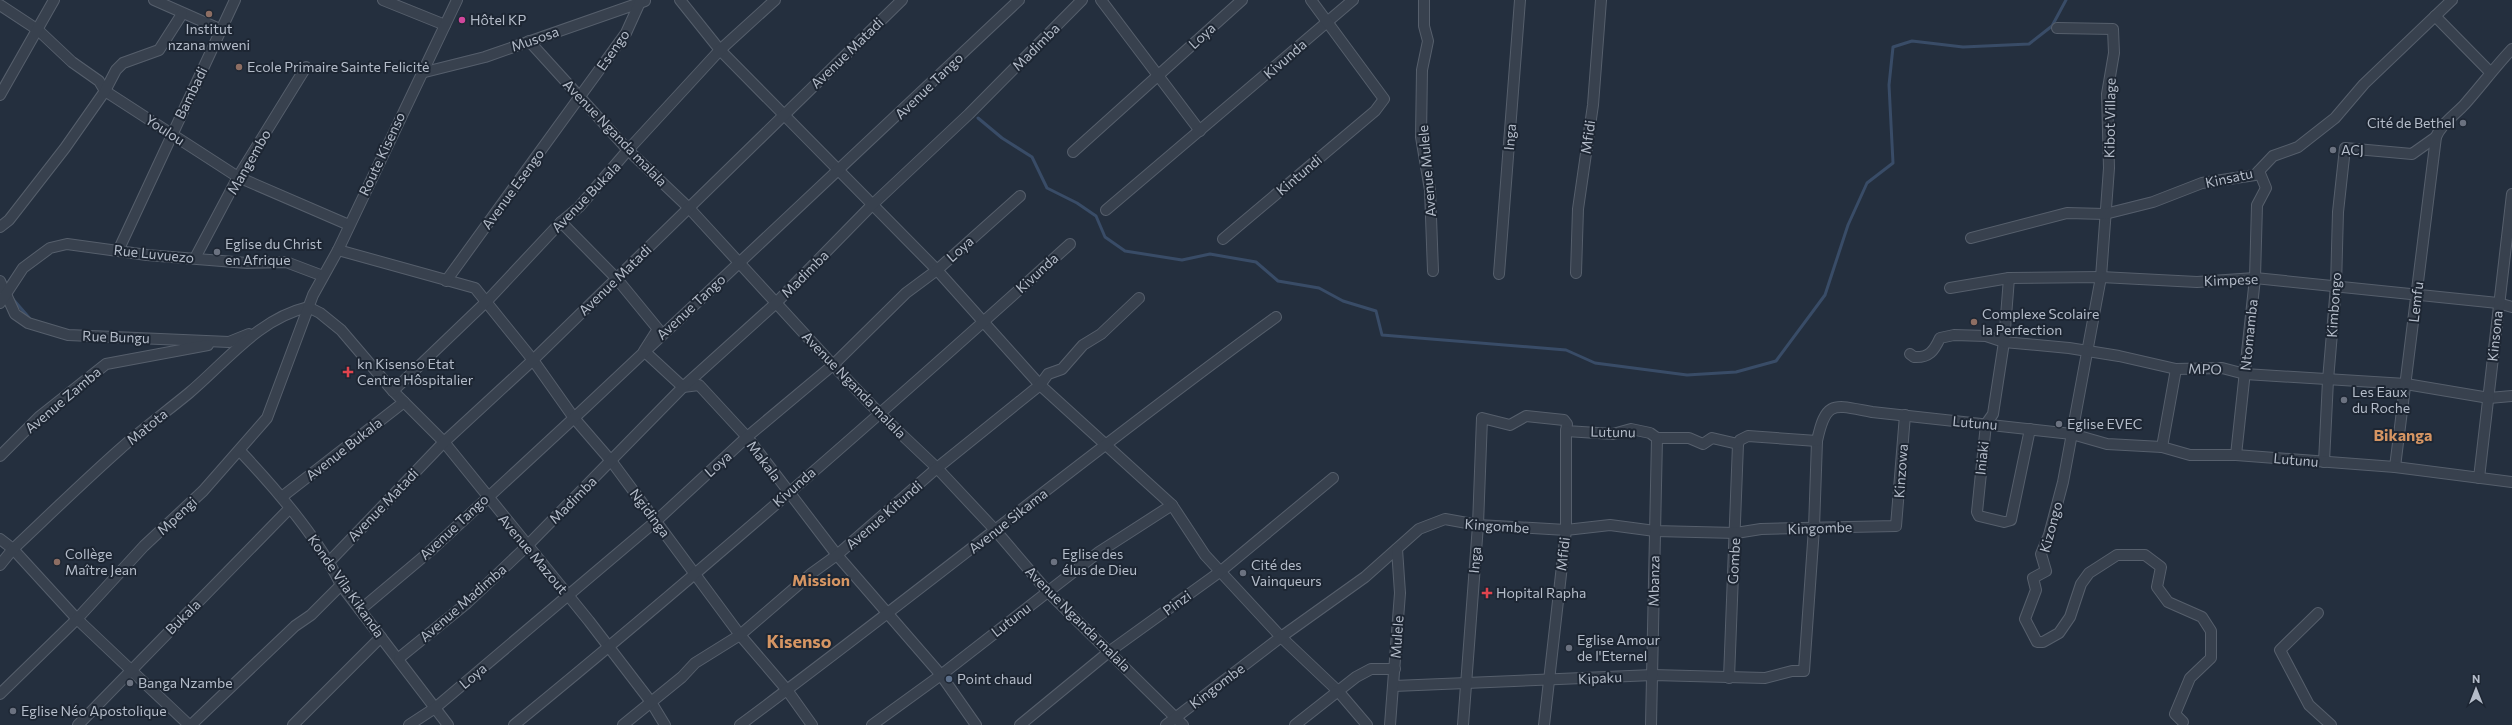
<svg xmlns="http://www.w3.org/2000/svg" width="2512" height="725" font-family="Commissioner,sans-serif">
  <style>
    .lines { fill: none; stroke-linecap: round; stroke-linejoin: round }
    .stream { stroke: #394c67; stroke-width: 3 }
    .street-casing { stroke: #565f6c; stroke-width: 12 }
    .street { stroke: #38414e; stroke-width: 10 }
    .education-dot { fill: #8d6e63; stroke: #1d2633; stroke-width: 1.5 }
    .hotel-dot { fill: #d1479c; stroke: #1d2633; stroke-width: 1.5 }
    .worship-dot { fill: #6b7280; stroke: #1d2633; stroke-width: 1.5 }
    .health-dot { fill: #e0444e; stroke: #1d2633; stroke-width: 1.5 }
    .service-dot { fill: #5c6f8a; stroke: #1d2633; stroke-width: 1.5 }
    .labels { text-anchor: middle; stroke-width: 4; stroke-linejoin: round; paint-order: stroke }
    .poi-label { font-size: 14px; fill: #b4bcc9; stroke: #1d2633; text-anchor: start }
    .street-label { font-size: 14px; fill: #b4bcc9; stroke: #1d2633 }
    .quarter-label { font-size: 16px; font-weight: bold; fill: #d59563; stroke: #1d2633 }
    .district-label { font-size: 18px; font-weight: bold; fill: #d59563; stroke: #1d2633 }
  </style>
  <rect width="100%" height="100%" fill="#242f3e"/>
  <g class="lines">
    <g class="stream">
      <path d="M978,118L1002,138L1032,157L1047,188L1077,203L1096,216L1105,237L1125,251L1182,260L1210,254L1256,262L1278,281L1319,288L1343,301L1376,311L1382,335L1566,350L1595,363L1687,375L1736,372L1776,361L1825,295L1848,225L1867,183L1893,163L1889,85L1893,47L1912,41L1963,47L2029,44L2052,26L2066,0"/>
      <path d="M12,298L32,321"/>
    </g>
    <defs>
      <g id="street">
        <path d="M154,0L222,30"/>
        <path d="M383,0L445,25"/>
        <path d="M680,0L720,50L937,270L1040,385L1172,505L1205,555L1281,637L1338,691L1367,725"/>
        <path d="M1101,0L1200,131"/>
        <path d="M1424,0V26L1428,41L1422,70L1421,137L1430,190L1433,271"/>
        <path d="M0,5L38,30L72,62L99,81L105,91L238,177L349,225"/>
        <path d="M2435,16L2490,72"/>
        <path d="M2057,28L2113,29L2114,53L2107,94L2109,168L2101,277L2063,482L2049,535L2041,554L2046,571L2033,578L2036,590L2025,619L2037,642H2043L2059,633L2070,617L2081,584L2089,573L2117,555H2145L2161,567L2157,587L2168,602L2202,617L2211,631V658L2190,678L2175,714L2183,722"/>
        <path d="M529,41L628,150L689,208L833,365L880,414L937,468L996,531L1048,592L1183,725"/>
        <path d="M421,73L485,57L645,1"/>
        <path d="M0,95L54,0"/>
        <path d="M1073,152L1242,0"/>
        <path d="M1106,210L1353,0"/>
        <path d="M561,222L617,279L658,329L644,351L683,387L699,385L747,437L837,555L941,675L976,725"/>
        <path d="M0,227L9,220L65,148L105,91L116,70L123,63L159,50L182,14"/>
        <path d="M1971,238L2067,213L2105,214L2153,202L2202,183L2255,175L2273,156L2298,147L2335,118L2364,84L2452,0"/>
        <path d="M1223,239L1375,111L1384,99L1311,0"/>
        <path d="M338,250L475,288L533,360L574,418L612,462L740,635L787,690L812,725"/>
        <path d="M118,251L235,0"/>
        <path d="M195,258L238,177L306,67"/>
        <path d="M1576,273L1578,209L1593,105L1601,0"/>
        <path d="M1499,274L1520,0"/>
        <path d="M2009,278L2004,342L1993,414L1986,424L1977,512L1979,516L2004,522L2011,520L2030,429"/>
        <path d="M0,281L15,314L28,323L68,335L229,342L249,334"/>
        <path d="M446,281L626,33L641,0"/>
        <path d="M1950,288L2009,278L2101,277L2197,282L2255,278L2498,303L2512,307"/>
        <path d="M0,303L23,268L50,248L67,244L147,255L247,263L286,262L323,276"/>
        <path d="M308,307L320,313L341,330L393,391L444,442L589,621L651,702L665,725"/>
        <path d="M1910,354L1914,357C1929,358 1934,351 1940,338L1954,335L1986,336L2004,342L2069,348L2119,356L2176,369L2222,368L2245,374L2406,384L2489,398L2512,396"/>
        <path d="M393,391L487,301L561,222L579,207L628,150L720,50L775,0"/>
        <path d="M2162,447L2176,369"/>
        <path d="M240,451C276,489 318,537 341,585L448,725"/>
        <path d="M2236,455L2255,278L2257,205L2266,188L2259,171"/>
        <path d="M0,456L39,417L106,364L208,345"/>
        <path d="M2324,462L2328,380L2336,286L2338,212L2345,148L2412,154L2436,137"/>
        <path d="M2395,467L2436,137C2441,124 2456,114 2465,104C2481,86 2495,67 2512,49"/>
        <path d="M2479,478L2512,194"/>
        <path d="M283,496L404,402"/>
        <path d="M0,539L13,549L77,619L189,725"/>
        <path d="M330,561L444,442L533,360L902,0"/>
        <path d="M0,565L13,549C48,516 83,482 119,450C141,430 166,412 189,393C227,361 258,319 308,307"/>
        <path d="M360,610L429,552L574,418L1019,0"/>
        <path d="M2318,613L2280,650L2309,705L2331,725"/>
        <path d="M399,658L467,603L526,547L683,387L775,304L871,206L969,114L1082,0"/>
        <path d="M1729,678L1738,444"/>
        <path d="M1394,686L1653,675L1765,678L1792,671H1804L1814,528L1817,441"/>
        <path d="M0,694L77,619L144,546L203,491L267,418L313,295L338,250L457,0"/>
        <path d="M78,725L289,509"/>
        <path d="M191,725L295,626L311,615L341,585"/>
        <path d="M293,725L381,637"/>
        <path d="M409,725L435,708L656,521L747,437L833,365L906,293L937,270L1020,196"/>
        <path d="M514,725C704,570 888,408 1070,244"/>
        <path d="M623,725L682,677L695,663L740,635L812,573L837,555L937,468L1040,385L1048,374L1062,369L1083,345L1101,334L1139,298"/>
        <path d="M740,725C921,591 1094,449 1276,317"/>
        <path d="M872,725L941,675L1099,552L1172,505"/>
        <path d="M1020,725L1110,651L1221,571L1333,478"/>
        <path d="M1166,725L1281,637L1365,577L1419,529L1445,519L1478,525L1566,530L1610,525L1655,531L1736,533L1761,529L1896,526L1905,415"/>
        <path d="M1295,725L1356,677L1371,669H1395"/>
        <path d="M1390,725L1400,593L1397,549"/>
        <path d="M1463,725L1478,525L1482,418L1510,425L1526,416L1564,420L1567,424L1566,431L1613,434L1631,429L1650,433L1657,438H1689L1703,444L1712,438L1738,444L1740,440L1748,436L1817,441C1826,399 1834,405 1872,412L2072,434L2107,444L2162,447L2190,455H2236L2395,467L2512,482"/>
        <path d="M1544,725L1566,530V431"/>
        <path d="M1651,725L1657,438"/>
      </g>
    </defs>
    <use href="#street" class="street-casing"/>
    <use href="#street" class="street"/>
  </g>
  <g class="education-dot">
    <circle cx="209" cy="14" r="4"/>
    <circle cx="239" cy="67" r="4"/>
    <circle cx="1974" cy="322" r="4"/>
    <circle cx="57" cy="562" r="4"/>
  </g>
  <circle class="hotel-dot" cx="462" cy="20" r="4"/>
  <g class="worship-dot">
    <circle cx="2463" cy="123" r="4"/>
    <circle cx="2333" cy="150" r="4"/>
    <circle cx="217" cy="252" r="4"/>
    <circle cx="2344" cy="400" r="4"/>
    <circle cx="2059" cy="424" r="4"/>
    <circle cx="1054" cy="562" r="4"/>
    <circle cx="1243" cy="573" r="4"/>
    <circle cx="1569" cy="648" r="4"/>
    <circle cx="130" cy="683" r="4"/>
    <circle cx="13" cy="711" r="4"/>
  </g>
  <g class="health-dot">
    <path d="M346 366h4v4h4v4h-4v4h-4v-4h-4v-4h4z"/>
    <path d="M1485 587h4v4h4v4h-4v4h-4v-4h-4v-4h4z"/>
  </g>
  <circle class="service-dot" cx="949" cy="679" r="4"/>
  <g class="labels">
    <g class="poi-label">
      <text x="470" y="25">Hôtel KP</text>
      <text x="209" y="34" text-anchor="middle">Institut<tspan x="209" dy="16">nzana mweni</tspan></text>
      <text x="247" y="72">Ecole Primaire Sainte Felicitė</text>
      <text x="2455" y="128" text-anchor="end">Cité de Bethel</text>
      <text x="2341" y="155">ACJ</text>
      <text x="225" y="249">Eglise du Christ<tspan x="225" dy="16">en Afrique</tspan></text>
      <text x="1982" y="319">Complexe Scolaire<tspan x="1982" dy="16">la Perfection</tspan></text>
      <text x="357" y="369">kn Kisenso Etat<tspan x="357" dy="16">Centre Hôspitalier</tspan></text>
      <text x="2352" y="397">Les Eaux<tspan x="2352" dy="16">du Roche</tspan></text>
      <text x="2067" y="429">Eglise EVEC</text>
      <text x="65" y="559">Collège<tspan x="65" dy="16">Maître Jean</tspan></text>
      <text x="1062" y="559">Eglise des<tspan x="1062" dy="16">élus de Dieu</tspan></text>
      <text x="1251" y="570">Cité des<tspan x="1251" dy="16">Vainqueurs</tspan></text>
      <text x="1496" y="598">Hopital Rapha</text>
      <text x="1577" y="645">Eglise Amour<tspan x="1577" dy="16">de l'Eternel</tspan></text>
      <text x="957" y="684">Point chaud</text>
      <text x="138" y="688">Banga Nzambe</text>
      <text x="21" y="716">Eglise Néo Apostolique</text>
    </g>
    <g class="street-label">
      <text transform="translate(1202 36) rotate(-43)" y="5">Loya</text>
      <text transform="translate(535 39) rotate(-19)" y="5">Musosa</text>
      <text transform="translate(1036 47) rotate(-45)" y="5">Madimba</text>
      <text transform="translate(613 50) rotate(-55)" y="5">Esengo</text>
      <text transform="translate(847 53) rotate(-44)" y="5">Avenue Matadi</text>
      <text transform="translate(1285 59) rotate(-41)" y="5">Kivunda</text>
      <text transform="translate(929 86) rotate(-44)" y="5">Avenue Tango</text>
      <text transform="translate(191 93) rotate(-64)" y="5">Bambadi</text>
      <text transform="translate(2110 118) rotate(-89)" y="5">Kibot Village</text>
      <text transform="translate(165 130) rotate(33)" y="5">Youlou</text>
      <text transform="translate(615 133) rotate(46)" y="5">Avenue Nganda malala</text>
      <text transform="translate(1510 137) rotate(-85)" y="5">Inga</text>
      <text transform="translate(1588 137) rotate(-82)" y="5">Mfidi</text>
      <text transform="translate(382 154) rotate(-65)" y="5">Route Kisenso</text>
      <text transform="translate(249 162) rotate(-60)" y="5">Mangembo</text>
      <text transform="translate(1427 171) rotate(-95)" y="5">Avenue Mulele</text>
      <text transform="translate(1299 175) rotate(-40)" y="5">Kintundi</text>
      <text transform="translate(2229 178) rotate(-12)" y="5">Kinsatu</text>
      <text transform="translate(513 189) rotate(-54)" y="5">Avenue Esengo</text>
      <text transform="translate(586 197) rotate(-46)" y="5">Avenue Bukala</text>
      <text transform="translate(960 249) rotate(-42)" y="5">Loya</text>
      <text transform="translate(154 254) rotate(6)" y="5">Rue Luvuezo</text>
      <text transform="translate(1037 273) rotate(-42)" y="5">Kivunda</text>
      <text transform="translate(805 274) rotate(-45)" y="5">Madimba</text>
      <text transform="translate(615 280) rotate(-44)" y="5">Avenue Matadi</text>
      <text transform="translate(2231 280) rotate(-2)" y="5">Kimpese</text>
      <text transform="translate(2416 302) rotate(-83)" y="5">Lemfu</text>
      <text transform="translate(2334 305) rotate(-86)" y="5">Kimbongo</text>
      <text transform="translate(691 307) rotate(-43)" y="5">Avenue Tango</text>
      <text transform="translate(2249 335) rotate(-84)" y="5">Ntomamba</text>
      <text transform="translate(2495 336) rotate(-84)" y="5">Kinsona</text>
      <text transform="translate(116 337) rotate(2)" y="5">Rue Bungu</text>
      <text transform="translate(2205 369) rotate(2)" y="5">MPO</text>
      <text transform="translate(854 385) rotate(46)" y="5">Avenue Nganda malala</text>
      <text transform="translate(63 400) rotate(-40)" y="5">Avenue Zamba</text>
      <text transform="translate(1975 423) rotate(5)" y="5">Lutunu</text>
      <text transform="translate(147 427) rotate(-39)" y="5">Matota</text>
      <text transform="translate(1613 432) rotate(1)" y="5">Lutunu</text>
      <text transform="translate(344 449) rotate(-38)" y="5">Avenue Bukala</text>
      <text transform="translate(1982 458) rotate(-84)" y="5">Iniaki</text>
      <text transform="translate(2296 460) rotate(5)" y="5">Lutunu</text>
      <text transform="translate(764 461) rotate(53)" y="5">Makala</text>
      <text transform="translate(718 464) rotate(-42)" y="5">Loya</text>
      <text transform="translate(1901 471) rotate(-86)" y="5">Kinzowa</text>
      <text transform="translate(794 487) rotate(-41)" y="5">Kivunda</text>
      <text transform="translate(573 500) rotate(-45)" y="5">Madimba</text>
      <text transform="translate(383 505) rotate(-46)" y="5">Avenue Matadi</text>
      <text transform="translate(650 513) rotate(53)" y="5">Ngidinga</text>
      <text transform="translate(884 515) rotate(-41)" y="5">Avenue Kitundi</text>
      <text transform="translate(177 516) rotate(-43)" y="5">Mpengi</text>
      <text transform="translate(1008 521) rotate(-38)" y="5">Avenue Sikama</text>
      <text transform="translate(1497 526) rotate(4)" y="5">Kingombe</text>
      <text transform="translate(454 527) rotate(-43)" y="5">Avenue Tango</text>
      <text transform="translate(2051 527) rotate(-75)" y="5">Kizongo</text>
      <text transform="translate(1820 528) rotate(-2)" y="5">Kingombe</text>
      <text transform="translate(533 554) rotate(50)" y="5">Avenue Mazout</text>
      <text transform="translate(1563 554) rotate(-83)" y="5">Mfidi</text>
      <text transform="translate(1475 560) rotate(-85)" y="5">Inga</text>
      <text transform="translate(1734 561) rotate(-87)" y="5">Gombe</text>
      <text transform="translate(1654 581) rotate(-89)" y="5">Mbanza</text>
      <text transform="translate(346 586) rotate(55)" y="5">Konde Vila Kikanda</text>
      <text transform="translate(463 603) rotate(-41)" y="5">Avenue Madimba</text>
      <text transform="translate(1177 603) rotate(-36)" y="5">Pinzi</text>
      <text transform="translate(183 617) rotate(-45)" y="5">Bukala</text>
      <text transform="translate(1078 619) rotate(45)" y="5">Avenue Nganda malala</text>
      <text transform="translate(1011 620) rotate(-38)" y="5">Lutunu</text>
      <text transform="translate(1397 637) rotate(-86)" y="5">Mulele</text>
      <text transform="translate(473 676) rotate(-40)" y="5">Loya</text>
      <text transform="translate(1600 678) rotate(-3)" y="5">Kipaku</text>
      <text transform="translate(1217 686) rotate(-37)" y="5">Kingombe</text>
    </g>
    <g class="quarter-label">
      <text x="2403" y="441">Bikanga</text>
      <text x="821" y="586">Mission</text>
    </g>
    <g class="district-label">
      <text x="799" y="648">Kisenso</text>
    </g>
  </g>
  <g transform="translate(2476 689)" stroke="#1d2633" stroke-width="3" paint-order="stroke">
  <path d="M0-3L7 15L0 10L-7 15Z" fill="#b4bcc9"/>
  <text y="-6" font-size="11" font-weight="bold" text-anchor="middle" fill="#b4bcc9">N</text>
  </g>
</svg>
